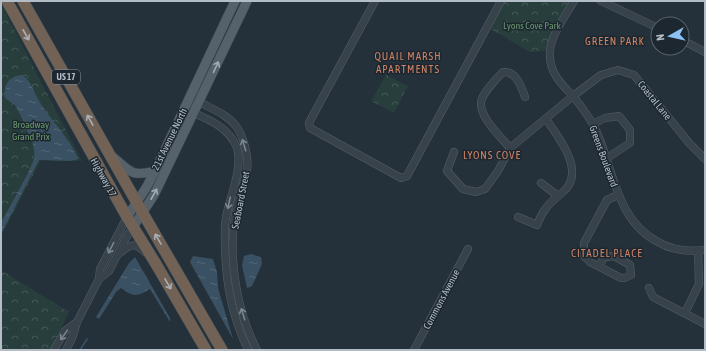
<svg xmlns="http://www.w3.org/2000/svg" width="706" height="351" font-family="'Asap Condensed',sans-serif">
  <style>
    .forest { fill: url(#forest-crowns) }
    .water { fill: url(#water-ripples) }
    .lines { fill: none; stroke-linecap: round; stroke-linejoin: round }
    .stream { stroke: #395163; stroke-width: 1.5 }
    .minor-casing { stroke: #556069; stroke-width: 8 }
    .major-casing { stroke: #434e57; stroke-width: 10 }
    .highway-casing { stroke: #424d56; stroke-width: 12 }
    .minor { stroke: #37424b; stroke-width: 7 }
    .major { stroke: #55626b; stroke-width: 9 }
    .highway { stroke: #716255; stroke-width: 11 }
    .oneway { stroke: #a9afb6 }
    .oneway2 { stroke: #a0abb5 }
    .oneway3 { stroke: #7b868f }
    .labels { text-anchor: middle; stroke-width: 3; stroke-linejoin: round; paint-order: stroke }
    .shield { fill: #1c2730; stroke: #86909a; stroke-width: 1 }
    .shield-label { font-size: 9px; font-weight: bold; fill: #b3bdc7 }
    .park-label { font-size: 10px; fill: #6b976e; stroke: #1c2730 }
    .street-label { font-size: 10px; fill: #b3bdc7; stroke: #1c2730 }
    .neighbourhood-label { font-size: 11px; letter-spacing: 1px; fill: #d08365; stroke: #1c2730 }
  </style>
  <defs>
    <pattern id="forest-crowns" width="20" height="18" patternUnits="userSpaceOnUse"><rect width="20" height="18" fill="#273e3c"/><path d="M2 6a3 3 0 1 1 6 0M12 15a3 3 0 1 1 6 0" fill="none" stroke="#445857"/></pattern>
    <pattern id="water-ripples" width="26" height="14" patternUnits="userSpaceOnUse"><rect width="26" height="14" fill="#395163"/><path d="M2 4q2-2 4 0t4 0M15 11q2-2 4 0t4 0" fill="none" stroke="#536878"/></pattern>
  </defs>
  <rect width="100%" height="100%" fill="#24313b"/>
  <g class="forest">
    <path d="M501,1H574L550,50L530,52L487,27Z"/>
    <path d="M1,4L82,161L41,160L1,236Z"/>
    <path d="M386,75L408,86L394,113L371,101Z"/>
    <path d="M1,270L69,312L51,350H1Z"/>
  </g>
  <g class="water">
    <path d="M21,75C30,78 33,90 37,97C48,119 69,135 78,159L71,161L39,160L1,234V223L27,175L35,157L33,144L20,114L15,105L5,98L4,94L6,85L9,80L16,76Z"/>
    <path d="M251,254L261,257L262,264L252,286L247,288L242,265L244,256Z"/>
    <path d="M193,256L213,259L217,272L218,288L233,339L190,262Z"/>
    <path d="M135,257L170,318V322L150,289C137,297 133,297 121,288L116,292L99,319L96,317L129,263Z"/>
  </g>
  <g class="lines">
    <path class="stream" d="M80,350L87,339"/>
    <defs>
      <g id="minor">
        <path d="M375,1L311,119L309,123L310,128L401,178L407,176L501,1"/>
        <path d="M574,1C566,15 548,39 550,56C550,62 552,70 556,76C559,82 565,87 569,92C578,101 586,113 593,124C596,129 598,135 600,140C615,178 619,222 658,242C672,250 689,252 705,250"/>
        <path d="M601,1L658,28"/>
        <path d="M682,40L705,52"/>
        <path d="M196,100C209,108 226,113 236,126C244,137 249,157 247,170C245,179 242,188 239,196C237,205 235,214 234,223C229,264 238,314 257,350"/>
        <path d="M185,109C205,118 229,126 237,148C243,167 230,197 226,217C224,227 225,237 225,247C226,285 232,316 248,350"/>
        <path d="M593,124L605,118L619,116L630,130V143L607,158"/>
        <path d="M510,148C501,137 479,117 481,102C482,94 497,78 503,72C516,71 521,86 525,97"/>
        <path d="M454,152L447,171L463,189L476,192L485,189L498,171L510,148L573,96L601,75L618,70L634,75L690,144L705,159"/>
        <path d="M541,183L558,196"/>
        <path d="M518,217L537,225C539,220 541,215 544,211C549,202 559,196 566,189C584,168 558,137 546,119"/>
        <path d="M120,253C131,244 134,242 145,252"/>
        <path d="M598,266L605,257L614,256L630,265L631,275L625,278H621L590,262L584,256V243L607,200L618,195"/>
        <path d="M99,279L109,271L127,236L133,227"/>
        <path d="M649,288L653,297L705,324"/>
        <path d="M685,313L699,284L698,251"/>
        <path d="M54,350L65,331L77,322"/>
        <path d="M66,350L73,336L77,322L99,279L100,269L127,217"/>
        <path d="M414,350L468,249"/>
      </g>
      <g id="major">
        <path d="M113,157C131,172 131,177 155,171"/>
        <path d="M127,217L146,188L155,171L235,1"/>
        <path d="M133,227L154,195L247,1"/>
      </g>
      <g id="highway">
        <path d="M7,1L127,217L156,264L206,350"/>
        <path d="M23,1L137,203L222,350"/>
      </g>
    </defs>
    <use href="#minor" class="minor-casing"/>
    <use href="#major" class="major-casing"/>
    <use href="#highway" class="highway-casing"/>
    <use href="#minor" class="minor"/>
    <use href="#major" class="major"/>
    <use href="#highway" class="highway"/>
  </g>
  <defs><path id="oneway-shaft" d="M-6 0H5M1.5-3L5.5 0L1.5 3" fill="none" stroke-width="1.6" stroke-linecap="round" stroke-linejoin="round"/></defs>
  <g class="oneway">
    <use href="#oneway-shaft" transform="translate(26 35) rotate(61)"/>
    <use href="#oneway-shaft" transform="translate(90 120) rotate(-119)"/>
    <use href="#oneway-shaft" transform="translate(158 239) rotate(-120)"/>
    <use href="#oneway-shaft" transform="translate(168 284) rotate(60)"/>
  </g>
  <g class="oneway2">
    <use href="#oneway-shaft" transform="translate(216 67) rotate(-65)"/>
    <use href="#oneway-shaft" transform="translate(154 194) rotate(-61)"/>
  </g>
  <g class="oneway3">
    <use href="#oneway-shaft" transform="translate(244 145) rotate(-107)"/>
    <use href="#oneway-shaft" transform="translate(229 203) rotate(102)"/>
    <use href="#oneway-shaft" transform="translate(111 248) rotate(118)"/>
    <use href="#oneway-shaft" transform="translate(243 314) rotate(-107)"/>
    <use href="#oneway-shaft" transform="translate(64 335) rotate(125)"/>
  </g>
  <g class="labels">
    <rect class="shield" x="52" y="70" width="28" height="14" rx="3"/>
    <g class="shield-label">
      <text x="66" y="80">US 17</text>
    </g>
    <g class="park-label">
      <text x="532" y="29">Lyons Cove Park</text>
      <text x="31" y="128">Broadway<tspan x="31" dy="12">Grand Prix</tspan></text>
    </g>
    <g class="street-label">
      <text transform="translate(655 100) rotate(51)" y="4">Coastal Lane</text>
      <text transform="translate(169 139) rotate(-64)" y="4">21st Avenue North</text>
      <text transform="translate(604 156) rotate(70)" y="4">Greens Boulevard</text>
      <text transform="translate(104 177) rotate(61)" y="4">Highway 17</text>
      <text transform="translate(240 200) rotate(-79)" y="4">Seaboard Street</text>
      <text transform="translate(441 299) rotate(-62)" y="4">Commons Avenue</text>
    </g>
    <g class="neighbourhood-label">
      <text x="615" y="45">GREEN PARK</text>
      <text x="408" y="60">QUAIL MARSH<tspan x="408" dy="13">APARTMENTS</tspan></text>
      <text x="492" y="159">LYONS COVE</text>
      <text x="607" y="257">CITADEL PLACE</text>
    </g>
  </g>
  <rect width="706" height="351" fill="none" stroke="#b3bdc7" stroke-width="4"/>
  <g transform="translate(670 36) rotate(262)"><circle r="19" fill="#1c2730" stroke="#58636c"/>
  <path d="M0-3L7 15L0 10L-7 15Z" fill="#8bc2f3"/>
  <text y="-6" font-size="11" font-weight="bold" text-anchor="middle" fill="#b3bdc7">N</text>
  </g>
</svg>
